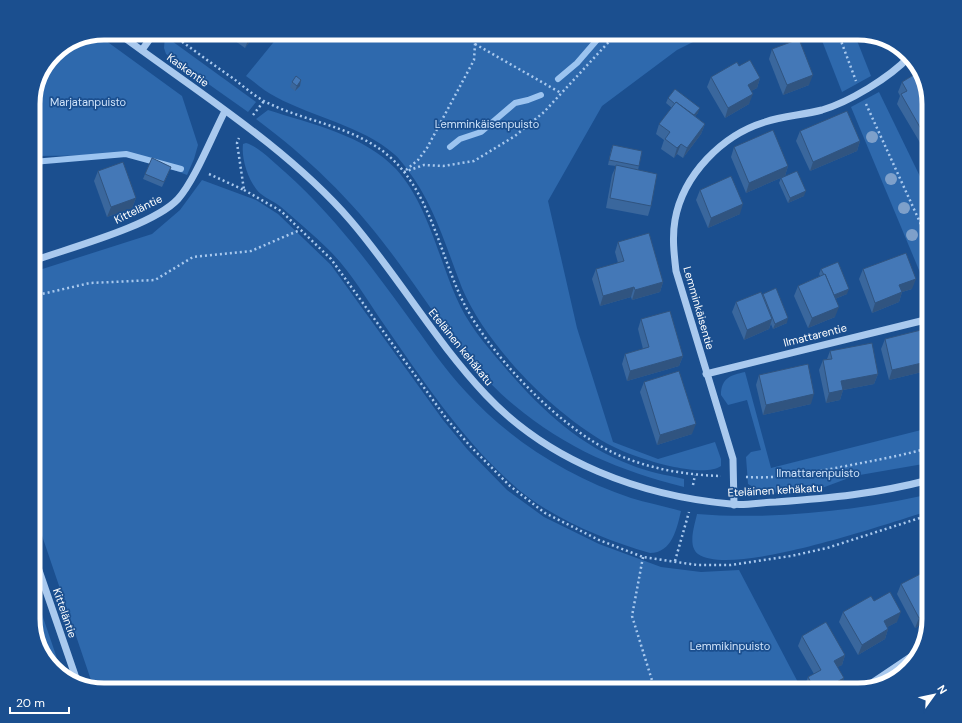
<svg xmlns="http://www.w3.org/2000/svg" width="962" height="723" font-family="'DM Sans',sans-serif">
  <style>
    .green { fill: #2e69ad }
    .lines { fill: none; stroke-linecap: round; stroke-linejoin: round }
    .stream { stroke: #9cc4f0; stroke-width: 6 }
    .path { stroke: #a9c9ee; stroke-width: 2.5; stroke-dasharray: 2 3; stroke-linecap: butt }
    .minor { stroke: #a9c9ee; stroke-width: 7 }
    .tree { fill: #7ea0ca }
    .wall { fill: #3a679d }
    .shaded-wall { fill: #305480 }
    .building { fill: #4478b7; stroke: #305480 }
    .labels { text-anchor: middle; stroke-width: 3.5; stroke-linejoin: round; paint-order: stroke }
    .street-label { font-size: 11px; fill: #fff; stroke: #1b4f8f }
    .park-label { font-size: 11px; fill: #cfe3fa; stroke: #1b4f8f }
    .rim { fill: none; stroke: #fff; stroke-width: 5 }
  </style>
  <rect width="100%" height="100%" fill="#1b4f8f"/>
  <g class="green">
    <path d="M281,33H711L677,50L602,106L548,201L577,328L613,442L658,459L715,442L721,459V466C707,476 667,466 651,461C638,457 626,453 614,447C558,419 486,346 462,288C446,247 434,204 407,169C403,164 399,158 394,154C362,126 313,117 276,97C265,92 256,83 246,76Z"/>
    <path d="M819,33H854L871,76L842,92Z"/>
    <path d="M98,35L182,96L198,145L194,159L187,175L135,155L33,156V99L40,73L57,51Z"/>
    <path d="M165,36L256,102L248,112L166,54L164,48Z"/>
    <path d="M879,92L929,195V294L851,107Z"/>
    <path d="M268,110C311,124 364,135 396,169C427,203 438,256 456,297C467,323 484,343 502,364C537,406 579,446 631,465C648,472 666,475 684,479V487C618,470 567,449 514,405C464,364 428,301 389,250C351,199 307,157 256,119Z"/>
    <path d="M246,143C260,147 274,163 285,172C332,214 369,263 406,314C426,341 444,369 467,393C511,441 569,477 631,498C647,503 664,506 681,511C677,528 672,553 650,553C604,540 546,516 511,483C460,437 422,379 383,323C366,298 350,271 329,250C314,235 297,221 281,207C275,202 267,199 261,194C249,184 241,159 243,144Z"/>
    <path d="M202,180L256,200L278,214L331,265L443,420L467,449L507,490L544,517L599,544L661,567L701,572L739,570L802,690H104L93,686L33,509V272L152,234L180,210Z"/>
    <path d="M745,372L771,468L929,428V463L854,476L822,488L783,493L762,492L748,484L746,457L751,452L761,450L747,400L728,405L721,395C721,378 731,375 745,372Z"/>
    <path d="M929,494V511C888,523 732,578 698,554C687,546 695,524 697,514C768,520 860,511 929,494Z"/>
    <path d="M33,588L63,676L40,650L33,623Z"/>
  </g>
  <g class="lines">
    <g class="stream">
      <path d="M558,79L577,63L603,33"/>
      <path d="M450,147L460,139L481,132L515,103L528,100L541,95"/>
      <path d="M33,162L126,154L181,169"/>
    </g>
    <g class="path">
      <path d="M170,33C191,48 212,64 234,79C243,86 253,95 264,101C304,122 355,126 390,157C428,191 439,248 459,293C483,349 560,429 616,454C649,469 686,475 721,476"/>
      <path d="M838,33L856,81"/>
      <path d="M475,44L561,93"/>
      <path d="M866,104L929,242"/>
      <path d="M253,115L264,101"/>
      <path d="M406,170L418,160L427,148L474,60L475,44L472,33"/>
      <path d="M404,172L424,165L443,166L474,161L515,136L544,112L617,33"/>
      <path d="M209,174L244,190L237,143L239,138"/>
      <path d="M244,190L281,211L331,259L446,418L470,446L510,486L545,513L599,540L643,557L697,565H731L791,556L827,548L929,515"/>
      <path d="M33,296L90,283L155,280L193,257L251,251L300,230"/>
      <path d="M746,477C778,479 810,473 841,467C871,461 900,456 929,448"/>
      <path d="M693,485L695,475"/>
      <path d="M643,557L632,616L655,690"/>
      <path d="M675,561L689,512"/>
    </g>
    <g class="minor">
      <path d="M118,33C196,91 288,148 351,221C399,277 435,341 486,395C549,462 641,496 731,504C746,506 762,502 776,502C831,498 875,494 929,480"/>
      <path d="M142,50L154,33"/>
      <path d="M33,261C69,248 153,226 178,199C195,180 212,136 225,111"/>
      <path d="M706,374L929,319"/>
      <path d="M734,505L733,459L676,271C674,254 672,237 675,220C683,175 722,135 765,122C783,116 803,115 822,110C849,102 889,78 909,57"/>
      <path d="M33,553L77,681"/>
      <path d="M869,685L918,652"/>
    </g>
  </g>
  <g class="tree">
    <circle cx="872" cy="137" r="6"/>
    <circle cx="891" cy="179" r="6"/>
    <circle cx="904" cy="208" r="6"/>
    <circle cx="912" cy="235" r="6"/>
  </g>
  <g class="wall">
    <path d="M224,33H256L245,48Z"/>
    <path d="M772,49L809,85L783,95L769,59Z"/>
    <path d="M739,66L760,78L757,88L751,91L749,104L725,118L707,87L711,77Z"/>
    <path d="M292,82L300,86L295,91L290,87Z"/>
    <path d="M902,82L929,104V141L922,146L897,104L900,96L898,92Z"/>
    <path d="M668,98L698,113L695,116L705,124L701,134L683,158L677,154L674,158L661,149L664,140L656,134L659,124L672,108L666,103Z"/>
    <path d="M800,131L860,141L857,151L810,171L796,141Z"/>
    <path d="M613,145L639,166L638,170L651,206L648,216L606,208L612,175L616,166L608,165L611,150Z"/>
    <path d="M734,147L788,166L785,176L746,193L731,157Z"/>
    <path d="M98,171L136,198L132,208L107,217L94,181Z"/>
    <path d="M169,172L162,187L143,179L145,174Z"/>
    <path d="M781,178L804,196L788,203L779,183Z"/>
    <path d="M700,190L740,214L708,228L696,200Z"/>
    <path d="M618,242L663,282L660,292L632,300L631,297L600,306L592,279L596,269L618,263L615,252Z"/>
    <path d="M821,269L847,294L835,299V317L808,328L794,296L798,286L820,276L819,274Z"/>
    <path d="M863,269L912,289L902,292L899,302L872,313L859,279Z"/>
    <path d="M763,294L787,323L773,329L771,324L769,329L744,340L732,312L736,302L762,295Z"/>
    <path d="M641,319L683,356L679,366L627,381L622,364L625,354L643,349L638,329Z"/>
    <path d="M929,328V378L924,379L922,372L889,380L881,349L885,339Z"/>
    <path d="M830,351L878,374L874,384L843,390L840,400L826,403L819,370L823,360L827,359Z"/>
    <path d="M759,375L811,404L763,415L756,385Z"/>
    <path d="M644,382L692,434L657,445L640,392Z"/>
    <path d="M901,584L929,619L928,621L915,628L897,594Z"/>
    <path d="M874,601L897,622L887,627L888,629L885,639L858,655L839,622L843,612Z"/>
    <path d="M802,636L845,655L842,665L837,667L844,678L840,688L836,690H806L804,687L808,677L814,674L798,646Z"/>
  </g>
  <g class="shaded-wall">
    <path d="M253,33H256L245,48L249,38Z"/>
    <path d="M813,75L809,85L783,95L787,85Z"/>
    <path d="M760,78L757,88L744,95L748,85Z"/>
    <path d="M301,80L300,86L295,91L297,86Z"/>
    <path d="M753,94L749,104L725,118L728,108Z"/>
    <path d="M700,108L698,113L690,122L692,117Z"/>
    <path d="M705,124L701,134L683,158L687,148Z"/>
    <path d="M929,134V141L922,146L925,136Z"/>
    <path d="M860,141L857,151L810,171L813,162Z"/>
    <path d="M681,144L677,154L674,158L677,148Z"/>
    <path d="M788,166L785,176L746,193L749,183Z"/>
    <path d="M806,191L804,196L788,203L790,198Z"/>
    <path d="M136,198L132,208L107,217L111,207Z"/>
    <path d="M743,204L740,214L708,228L711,218Z"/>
    <path d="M916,279L912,289L902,292L899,302L872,313L875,303L899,285Z"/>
    <path d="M663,282L660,292L632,300L635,290Z"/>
    <path d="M634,287L631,297L600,306L603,296Z"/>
    <path d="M849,289L847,294L830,301L832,296Z"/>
    <path d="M839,307L835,317L808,328L812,318Z"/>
    <path d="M788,318L787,323L773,329L775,324Z"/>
    <path d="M772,319L769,329L744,340L747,330Z"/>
    <path d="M683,356L679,366L627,381L630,371Z"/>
    <path d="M926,362L922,372L889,380L892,370Z"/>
    <path d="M928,369H929V378L924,379Z"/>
    <path d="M878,374L874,384L843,390L840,400L826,403L829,393L841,381Z"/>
    <path d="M814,394L811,404L763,415L766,405Z"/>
    <path d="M696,424L692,434L657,445L660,435Z"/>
    <path d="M901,612L897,622L880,631L884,621Z"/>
    <path d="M929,613V619L928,621L915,628L919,618Z"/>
    <path d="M888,629L885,639L858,655L862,645Z"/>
    <path d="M845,655L842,665L830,671L834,661Z"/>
    <path d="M844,678L840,688L836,690H822Z"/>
  </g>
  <g class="building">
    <path d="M241,33H253L249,38Z"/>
    <path d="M799,39L813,75L787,85L772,49Z"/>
    <path d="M750,60L760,78L748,85L753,94L728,108L711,77L737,62L739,66Z"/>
    <path d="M920,71L922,73L929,104V134L925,136L901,94L907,91L902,82Z"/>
    <path d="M296,76L301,80L297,86L292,82Z"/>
    <path d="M675,89L700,108L694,115L676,102L675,104L668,98Z"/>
    <path d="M676,102L705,124L687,148L681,144L677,148L665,139L670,132L659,124Z"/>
    <path d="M847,111L860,141L813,162L800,131Z"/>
    <path d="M773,130L788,166L749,183L734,147Z"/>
    <path d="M613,145L642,151L639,166L609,160Z"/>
    <path d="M152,158L171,167L164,182L145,174Z"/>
    <path d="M123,162L136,198L111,207L98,171Z"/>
    <path d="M616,165L657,174L651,206L610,198Z"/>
    <path d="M797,171L806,191L790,198L781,178Z"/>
    <path d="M731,176L743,204L711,218L700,190Z"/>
    <path d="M649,233L663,282L635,290L634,287L603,296L596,269L624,261L618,242Z"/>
    <path d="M906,253L916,279L899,285L902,292L875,303L863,269Z"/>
    <path d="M838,262L849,289L834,295L825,274L824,275L821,269Z"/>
    <path d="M825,274L839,307L812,318L798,286Z"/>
    <path d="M776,288L788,318L775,324L763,294Z"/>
    <path d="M761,292L772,319L747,330L736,302Z"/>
    <path d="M670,311L683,356L630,371L625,354L649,347L641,319Z"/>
    <path d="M929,328V369H928L926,362L892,370L885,339Z"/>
    <path d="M872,343L878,374L841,381L843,390L829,393L823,360L832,359L830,351Z"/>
    <path d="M808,364L814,394L766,405L759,375Z"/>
    <path d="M679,371L696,424L660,435L644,382Z"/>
    <path d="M926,571L929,576V613L919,618L901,584Z"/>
    <path d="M890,592L901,612L884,621L888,629L862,645L843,612L871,596L874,601Z"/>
    <path d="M826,622L845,655L834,661L844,678L822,690H815L808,677L821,670L802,636Z"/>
  </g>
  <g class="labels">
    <g class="street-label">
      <text transform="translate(188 70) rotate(36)" y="4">Kaskentie</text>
      <text transform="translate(138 209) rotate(-26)" y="4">Kitteläntie</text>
      <text transform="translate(699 308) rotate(74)" y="4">Lemminkäisentie</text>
      <text transform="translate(815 335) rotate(-14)" y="4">Ilmattarentie</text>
      <text transform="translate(461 347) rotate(51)" y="4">Eteläinen kehäkatu</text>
      <text transform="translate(775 490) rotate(-3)" y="4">Eteläinen kehäkatu</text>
      <text transform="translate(65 613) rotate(71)" y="4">Kitteläntie</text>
    </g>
    <g class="park-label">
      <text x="88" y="106">Marjatanpuisto</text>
      <text x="487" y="128">Lemminkäisenpuisto</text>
      <text x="818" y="477">Ilmattarenpuisto</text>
      <text x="730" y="650">Lemmikinpuisto</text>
    </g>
  </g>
  <path d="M0 0H962V723H0ZM104 40H858A64 64 0 0 1 922 104V619A64 64 0 0 1 858 683H104A64 64 0 0 1 40 619V104A64 64 0 0 1 104 40Z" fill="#1b4f8f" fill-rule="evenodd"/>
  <path class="rim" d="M104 40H858A64 64 0 0 1 922 104V619A64 64 0 0 1 858 683H104A64 64 0 0 1 40 619V104A64 64 0 0 1 104 40Z"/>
  <g transform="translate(934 695) rotate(57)" stroke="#1b4f8f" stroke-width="3" paint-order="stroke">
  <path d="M0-3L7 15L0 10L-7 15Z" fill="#ffffff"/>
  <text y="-6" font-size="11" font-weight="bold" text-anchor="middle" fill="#ffffff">N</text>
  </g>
  <path d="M10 707v6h59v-6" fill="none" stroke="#ffffff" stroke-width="2"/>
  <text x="16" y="707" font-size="12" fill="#ffffff" stroke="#1b4f8f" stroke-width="3" paint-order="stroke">20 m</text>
</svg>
